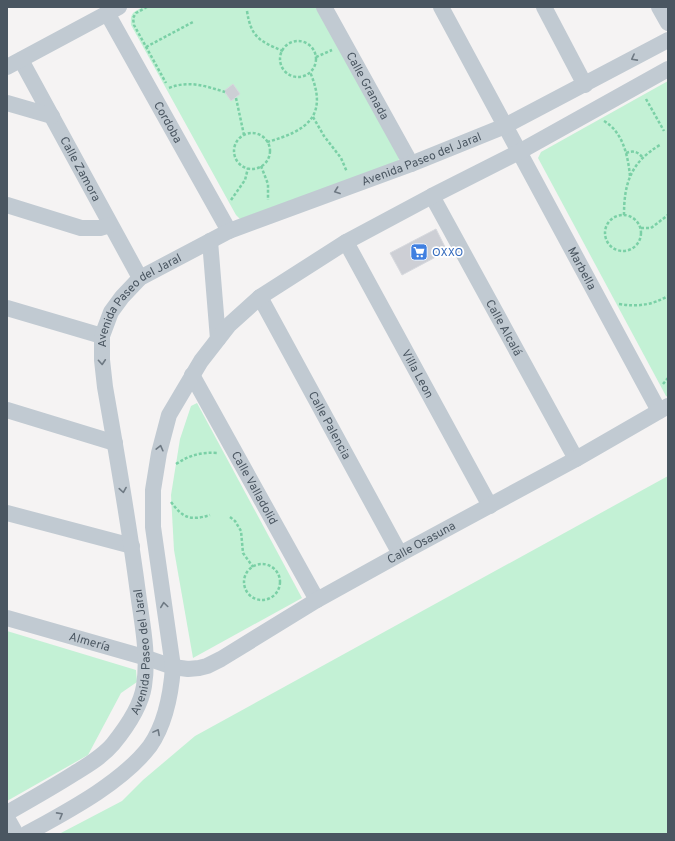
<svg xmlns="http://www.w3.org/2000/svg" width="675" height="841" font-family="Overpass,sans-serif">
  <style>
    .green { fill: #c3f1d5 }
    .building { fill: #cdcfd5; stroke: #d7d9de }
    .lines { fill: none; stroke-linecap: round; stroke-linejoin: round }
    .path { stroke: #7ad0a6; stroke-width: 2.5; stroke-dasharray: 3 2; stroke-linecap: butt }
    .minor { stroke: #c1cad2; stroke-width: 16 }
    .oneway { stroke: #6e7983 }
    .labels { text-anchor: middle; stroke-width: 3.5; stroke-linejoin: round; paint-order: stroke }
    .street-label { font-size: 12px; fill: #4a5661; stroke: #fff }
    .shop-label { font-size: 12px; fill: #366cbe; stroke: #fff; text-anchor: start }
  </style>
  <rect width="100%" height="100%" fill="#f5f3f3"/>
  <g class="green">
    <path d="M143,7H320L400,158L397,162L240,219L236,215L131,25C130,13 133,12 143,7Z"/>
    <path d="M668,81V397L666,396L538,158L541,152Z"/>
    <path d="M197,403L302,598L193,658L174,550L171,495L180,439L191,406Z"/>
    <path d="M668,476V834H59L122,801L143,780L195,736Z"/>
    <path d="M7,631L136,670L137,682L121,693L88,755L7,801Z"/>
  </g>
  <g class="building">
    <path d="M233,84L240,94L231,101L224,91Z"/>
    <path d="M436,229L447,251L402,275L390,253Z"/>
  </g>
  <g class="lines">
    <g class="path">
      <path d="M147,7L136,13L133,18L134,25L166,83"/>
      <path d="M247,11C251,37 259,41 283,51"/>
      <circle cx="298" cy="59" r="18"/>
      <path d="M146,47L193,22"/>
      <path d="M316,57L332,50"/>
      <path d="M169,88C189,80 205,86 225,92"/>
      <path d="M236,98L244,135"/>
      <path d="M646,99L664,131"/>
      <path d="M313,117L324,136L341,158L347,172"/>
      <path d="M604,121C623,132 628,156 630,176"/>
      <circle cx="252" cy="151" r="18"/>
      <path d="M267,142C307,131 329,116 310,72"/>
      <path d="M626,153C634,150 638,152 643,158"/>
      <path d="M261,166L268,184V200"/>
      <path d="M231,200L245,180L248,168"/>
      <circle cx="623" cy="233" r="18"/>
      <path d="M624,215C624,183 631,162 660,145"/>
      <path d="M641,228H651L668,215"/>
      <path d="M619,304C638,307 652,305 668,296"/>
      <path d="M663,384L668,378"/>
      <path d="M176,464C190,455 201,452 217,453"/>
      <path d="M171,502C183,518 190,521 210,515"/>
      <path d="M230,517L235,521L241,531L243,553L253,567"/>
      <circle cx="262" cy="582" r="18"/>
    </g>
    <g class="minor">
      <path id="s1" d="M324,7L411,164"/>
      <path id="s2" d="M441,7L659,411"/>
      <path d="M544,7L585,85"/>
      <path d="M659,7L668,23"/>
      <path id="s3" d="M107,13L229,231"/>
      <path id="s4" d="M21,60L140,278"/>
      <path d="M7,67L119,7"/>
      <path d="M7,103L52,116"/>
      <path id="s5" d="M432,196L576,459"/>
      <path d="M7,205L81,228H100L110,225"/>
      <path d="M210,241L218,339"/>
      <path id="s6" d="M346,242L490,506"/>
      <path id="s7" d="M260,297L400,554"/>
      <path d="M7,308L102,336"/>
      <path id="s8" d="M192,375L317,600"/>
      <path d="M7,410L115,443"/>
      <path d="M7,513L132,546"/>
      <path id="s9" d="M7,618L147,658L173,667L188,669L199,668L207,666L221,659L317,600L400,554L576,459L668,406"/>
      <path id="s10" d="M7,813C30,800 53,787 75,773C88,765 103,756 113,744C126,728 141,706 144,686C149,655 142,623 138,593C129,524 117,455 105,387L102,360V336L111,312L122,297L140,278L229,231L411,164L505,126L668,40"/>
      <path d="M7,818L16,834"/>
      <path d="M26,834C66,812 122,783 150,746C166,723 171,694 173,667L153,527V490L159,453L169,415L201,361L229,325L260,297L346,242L432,196L519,152L668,69"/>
    </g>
  </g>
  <defs><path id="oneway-chevron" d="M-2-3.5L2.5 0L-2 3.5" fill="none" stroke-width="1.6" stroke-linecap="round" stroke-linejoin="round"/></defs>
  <g class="oneway">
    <use href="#oneway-chevron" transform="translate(634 58) rotate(152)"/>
    <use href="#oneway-chevron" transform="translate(337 191) rotate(160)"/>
    <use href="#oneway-chevron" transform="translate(102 362) rotate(86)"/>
    <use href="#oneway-chevron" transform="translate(160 448) rotate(-76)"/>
    <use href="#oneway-chevron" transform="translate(123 490) rotate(81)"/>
    <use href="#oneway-chevron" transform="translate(164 605) rotate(-98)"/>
    <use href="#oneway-chevron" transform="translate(157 732) rotate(-62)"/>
    <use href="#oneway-chevron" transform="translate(60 815) rotate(-29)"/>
  </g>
  <defs>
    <symbol id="supermarket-square" viewBox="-11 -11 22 22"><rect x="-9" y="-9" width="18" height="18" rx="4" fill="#3f7fe0" stroke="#fff"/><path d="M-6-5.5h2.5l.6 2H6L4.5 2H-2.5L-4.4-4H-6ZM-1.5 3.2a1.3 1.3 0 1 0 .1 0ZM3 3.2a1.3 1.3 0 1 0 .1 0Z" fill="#fff"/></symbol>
  </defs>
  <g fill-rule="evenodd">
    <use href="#supermarket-square" x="409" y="242" width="20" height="20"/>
  </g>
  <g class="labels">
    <g class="street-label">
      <text dy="4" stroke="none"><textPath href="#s1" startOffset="90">Calle Granada</textPath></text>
      <text dy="4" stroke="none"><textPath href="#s3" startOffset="125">Cordoba</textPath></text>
      <text dy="4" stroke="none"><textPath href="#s10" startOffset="923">Avenida Paseo del Jaral</textPath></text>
      <text dy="4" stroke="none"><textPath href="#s4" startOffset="124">Calle Zamora</textPath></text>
      <text dy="4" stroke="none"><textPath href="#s2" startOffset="297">Marbella</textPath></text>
      <text dy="4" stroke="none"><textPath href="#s10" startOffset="599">Avenida Paseo del Jaral</textPath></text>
      <text dy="4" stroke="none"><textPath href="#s5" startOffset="150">Calle Alcalá</textPath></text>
      <text dy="4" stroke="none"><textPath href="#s6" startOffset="150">Villa Leon</textPath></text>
      <text dy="4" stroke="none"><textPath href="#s7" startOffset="146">Calle Palencia</textPath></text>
      <text dy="4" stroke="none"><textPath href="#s8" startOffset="129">Calle Valladolid</textPath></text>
      <text dy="4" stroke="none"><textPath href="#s9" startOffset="455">Calle Osasuna</textPath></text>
      <text dy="4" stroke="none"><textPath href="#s9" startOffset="86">Almería</textPath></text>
      <text dy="4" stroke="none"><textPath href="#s10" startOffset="227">Avenida Paseo del Jaral</textPath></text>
    </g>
    <g class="shop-label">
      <text x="432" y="256">OXXO</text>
    </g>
  </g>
  <rect width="675" height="841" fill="none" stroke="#4a5661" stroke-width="16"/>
</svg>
